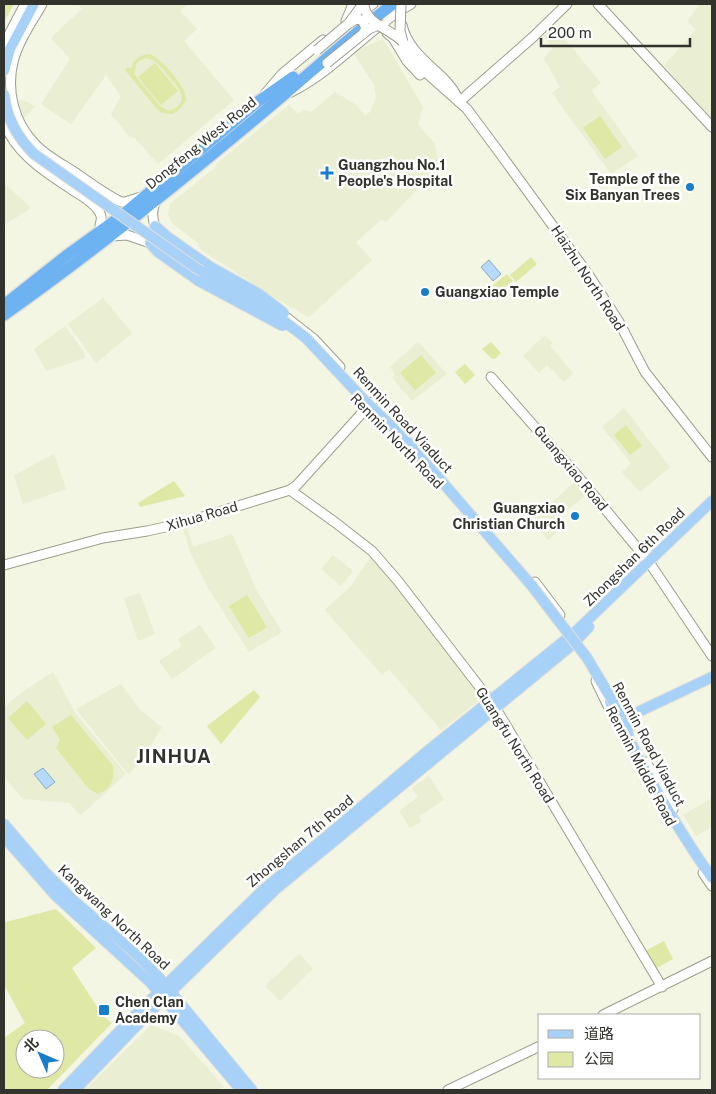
<svg xmlns="http://www.w3.org/2000/svg" width="716" height="1094" font-family="'Public Sans','Noto Sans SC',sans-serif">
  <style>
    .built { fill: #eaeed2 }
    .green { fill: #dfe8a5; fill-rule: evenodd }
    .water { fill: #b5dafe; stroke: #8ea8bf }
    .lines { fill: none; stroke-linecap: round; stroke-linejoin: round }
    .secondary-casing { stroke: #9c9e8c; stroke-width: 11 }
    .primary-casing { stroke: #dededd; stroke-width: 12 }
    .highway-casing { stroke: #dededd; stroke-width: 14 }
    .secondary { stroke: #fff; stroke-width: 9 }
    .primary { stroke: #a7d1f7; stroke-width: 10 }
    .highway { stroke: #6db2f1; stroke-width: 11 }
    .secondary-bridge-casing { stroke: #9c9e8c; stroke-width: 11; stroke-linecap: butt }
    .primary-bridge-casing { stroke: #dededd; stroke-width: 12; stroke-linecap: butt }
    .secondary-bridge { stroke: #fff; stroke-width: 9 }
    .primary-bridge { stroke: #a7d1f7; stroke-width: 10 }
    .poi-dot { fill: #187ec9; stroke: #fff; stroke-width: 2 }
    .labels { text-anchor: middle; stroke-width: 5; stroke-linejoin: round; paint-order: stroke }
    .street-label { font-size: 14px; fill: #32332c; stroke: #fff }
    .poi-label { font-size: 14px; font-weight: bold; fill: #32332c; stroke: #fff; text-anchor: start }
    .district-label { font-size: 19px; font-weight: bold; letter-spacing: 1px; fill: #32332c; stroke: #fff }
  </style>
  <rect width="100%" height="100%" fill="#f2f6e2"/>
  <g class="built">
    <path d="M78,4H188L180,11L197,29L184,41L234,100L158,164L135,138L130,137L111,114L121,96L106,75L71,124L41,104L70,59L51,38L82,9Z"/>
    <path d="M700,4H712V121L664,65L696,30L688,21Z"/>
    <path d="M554,26L601,83L591,90L638,156L611,174L552,93L560,87L544,58L553,49L544,36Z"/>
    <path d="M383,39L423,107L418,124L435,144L439,167L386,222L381,220L356,242L372,260L309,317L273,297L200,249L198,243L172,223L168,214L170,204L216,167V164L228,154L289,105L298,114L304,110L311,112L335,92L355,104L365,116L370,112L376,98L374,85L353,52Z"/>
    <path d="M20,99L36,106L24,118L18,102Z"/>
    <path d="M4,183L31,208L4,225Z"/>
    <path d="M103,298L132,333L96,363L68,324Z"/>
    <path d="M65,326L84,352L85,358L46,371L34,349Z"/>
    <path d="M545,335L553,343L550,346L573,373L564,382L547,365L539,373L523,356Z"/>
    <path d="M418,342L447,374L412,401L392,378L395,374L390,367Z"/>
    <path d="M624,408L670,467L640,492L622,472L631,463L602,427Z"/>
    <path d="M54,454L66,489L23,504L14,475Z"/>
    <path d="M576,481L587,494L558,518L564,526L548,540L532,520Z"/>
    <path d="M187,527L193,547L232,534L256,589L282,632L249,652L208,588L190,552L183,528Z"/>
    <path d="M333,555L353,571L341,586L321,569Z"/>
    <path d="M372,555L402,590L481,699L441,730L389,669L382,675L325,610L351,586Z"/>
    <path d="M140,593L155,634L138,641L124,598Z"/>
    <path d="M200,625L216,648L172,679L159,661L182,646L178,639Z"/>
    <path d="M53,672L76,714L126,774L81,815L69,803L23,799L4,777V707L25,690Z"/>
    <path d="M121,684L140,710L162,727L139,763L128,774L76,709Z"/>
    <path d="M429,776L444,800L419,816L421,822L410,828L399,811L418,797L412,788Z"/>
    <path d="M712,798V827L696,836L683,815Z"/>
    <path d="M299,954L313,969L280,1001L265,986Z"/>
    <path d="M151,1025L179,1036L224,1087L218,1090H85Z"/>
  </g>
  <g class="green">
    <path d="M4,4H14L4,22Z"/>
    <path d="M150,54C161,58 187,88 186,99C184,106 179,110 173,114L162,113L156,108L125,70L128,67L131,69C133,59 140,55 150,54ZM146,58C157,60 163,69 170,78C180,89 191,103 169,111L160,106L134,74L137,62Z"/>
    <path d="M155,63L178,91L161,105L138,77Z"/>
    <path d="M600,116L622,147L605,159L583,128Z"/>
    <path d="M531,257L537,264L516,282L510,275Z"/>
    <path d="M507,274L513,281L493,297L487,290Z"/>
    <path d="M491,342L501,353L495,359L491,358L482,349Z"/>
    <path d="M421,355L436,373L415,390L400,373Z"/>
    <path d="M465,364L475,375L465,384L455,372Z"/>
    <path d="M626,425L642,446L630,455L614,435Z"/>
    <path d="M174,481L185,496L140,507L138,503Z"/>
    <path d="M247,595L267,627L249,638L229,606Z"/>
    <path d="M254,690L260,697L221,744L207,726Z"/>
    <path d="M27,701L46,724L27,740L8,718Z"/>
    <path d="M71,715L113,766C114,781 112,788 98,794L89,789L56,748L60,739L52,727Z"/>
    <path d="M56,909L96,948L72,968L103,1016L112,1023L47,1090H4V1038L25,1023L4,985V920L6,922ZM25,1039H55V1069H25Z"/>
    <path d="M664,941L673,959L655,969L645,951Z"/>
  </g>
  <g class="water">
    <path d="M489,260L501,274L493,281L481,267Z"/>
    <path d="M43,768L55,782L46,789L34,774Z"/>
  </g>
  <g class="lines">
    <defs>
      <g id="secondary">
        <path d="M42,4C32,22 18,41 13,62C6,91 14,123 35,144C46,156 62,164 76,173C90,183 105,194 121,202H125L141,197"/>
        <path d="M598,4L712,127"/>
        <path d="M360,14L373,4"/>
        <path d="M346,21L353,4"/>
        <path d="M402,25C409,58 446,72 457,97"/>
        <path d="M387,33L393,38L407,61L420,75"/>
        <path d="M403,42L423,70L467,109L499,152L588,274L619,322L645,372L712,457"/>
        <path d="M4,44L25,4"/>
        <path d="M291,92C336,70 368,28 411,4"/>
        <path d="M265,94L282,74L323,40"/>
        <path d="M459,102L533,37L567,4"/>
        <path d="M4,122C15,153 45,172 71,189C80,195 92,201 98,210C102,215 102,219 100,225"/>
        <path d="M156,200C151,211 152,220 157,231"/>
        <path d="M111,236L127,235L156,245"/>
        <path d="M277,310L314,339L340,367"/>
        <path d="M491,377L576,474L649,562L712,656"/>
        <path d="M290,490L336,523L372,551L398,581L495,707L662,987"/>
        <path d="M4,565L103,538L147,531L183,523L290,490L297,485L372,402"/>
        <path d="M535,582L560,615"/>
        <path d="M596,681L610,710"/>
        <path d="M646,762L673,809"/>
        <path d="M703,873L712,886"/>
        <path d="M603,1015L712,961"/>
        <path d="M448,1090L540,1046"/>
      </g>
      <g id="primary">
        <path d="M4,71L10,49L34,4"/>
        <path d="M155,226L169,238L209,266"/>
        <path d="M150,243L158,252L199,281"/>
        <path d="M610,702C640,763 673,823 712,878"/>
        <path d="M636,713L712,677"/>
        <path d="M4,824L45,872L73,900L137,955L156,974L252,1090"/>
        <path d="M4,837L55,895L150,982L241,1090"/>
        <path d="M63,1090L131,1019L263,890L424,754L574,633L712,501"/>
        <path d="M75,1090L144,1018L276,889L572,645L589,627"/>
      </g>
      <g id="highway">
        <path d="M4,305L66,256L120,217L256,103L293,77"/>
        <path d="M4,315C99,248 190,174 279,99C317,67 353,34 393,4"/>
      </g>
    </defs>
    <use href="#secondary" class="secondary-casing"/>
    <use href="#primary" class="primary-casing"/>
    <use href="#highway" class="highway-casing"/>
    <use href="#secondary" class="secondary"/>
    <use href="#primary" class="primary"/>
    <use href="#highway" class="highway"/>
    <defs>
      <g id="secondary-bridge">
        <path d="M364,4C365,24 391,29 403,42"/>
        <path d="M401,4L400,31L403,42"/>
        <path d="M350,23L356,19L362,20L366,28L363,34"/>
        <path d="M317,50L349,23L363,4"/>
        <path d="M327,63L369,29L376,26L384,25"/>
      </g>
      <g id="primary-bridge">
        <path d="M4,94C6,117 18,138 34,154L196,268L264,306L306,338L364,400L406,440L532,586L587,658L617,708L625,713H636"/>
        <path d="M209,266L259,294L284,313"/>
        <path d="M199,281L283,326"/>
        <path d="M628,737L627,722L636,713"/>
      </g>
    </defs>
    <use href="#secondary-bridge" class="secondary-bridge-casing"/>
    <use href="#primary-bridge" class="primary-bridge-casing"/>
    <use href="#secondary-bridge" class="secondary-bridge"/>
    <use href="#primary-bridge" class="primary-bridge"/>
  </g>
  <g class="poi-dot">
    <path d="M324.5 165.5h5v5h5v5h-5v5h-5v-5h-5v-5h5z"/>
    <circle cx="690" cy="187" r="5"/>
    <circle cx="425" cy="292" r="5"/>
    <circle cx="575" cy="516" r="5"/>
    <rect x="98" y="1004" width="12" height="12" rx="2.5"/>
  </g>
  <g class="labels">
    <g class="street-label">
      <text transform="translate(201 143) rotate(-39)" y="5">Dongfeng West Road</text>
      <text transform="translate(588 278) rotate(57)" y="5">Haizhu North Road</text>
      <text transform="translate(403 420) rotate(47)" y="5">Renmin Road Viaduct</text>
      <text transform="translate(397 441) rotate(46)" y="5">Renmin North Road</text>
      <text transform="translate(571 468) rotate(50)" y="5">Guangxiao Road</text>
      <text transform="translate(202 516) rotate(-16)" y="5">Xihua Road</text>
      <text transform="translate(634 557) rotate(-44)" y="5">Zhongshan 6th Road</text>
      <text transform="translate(649 744) rotate(62)" y="5">Renmin Road Viaduct</text>
      <text transform="translate(515 745) rotate(58)" y="5">Guangfu North Road</text>
      <text transform="translate(641 766) rotate(62)" y="5">Renmin Middle Road</text>
      <text transform="translate(300 841) rotate(-40)" y="5">Zhongshan 7th Road</text>
      <text transform="translate(114 917) rotate(43)" y="5">Kangwang North Road</text>
    </g>
    <g class="poi-label">
      <text x="338" y="170">Guangzhou No.1<tspan x="338" dy="16">People's Hospital</tspan></text>
      <text x="680" y="184" text-anchor="end">Temple of the<tspan x="680" dy="16">Six Banyan Trees</tspan></text>
      <text x="435" y="297">Guangxiao Temple</text>
      <text x="565" y="513" text-anchor="end">Guangxiao<tspan x="565" dy="16">Christian Church</tspan></text>
      <text x="115" y="1007">Chen Clan<tspan x="115" dy="16">Academy</tspan></text>
    </g>
    <g class="district-label">
      <text x="174" y="763">JINHUA</text>
    </g>
  </g>
  <rect width="716" height="1094" fill="none" stroke="#32332c" stroke-width="10"/>
  <rect x="538" y="1014" width="162" height="65" fill="#ffffff" stroke="#adadab"/>
  <rect x="548" y="1030" width="25" height="8" fill="#a7d1f7" stroke="#adadab"/>
  <text x="584" y="1039" font-size="15" fill="#32332c">道路</text>
  <rect x="548" y="1052" width="25" height="15" fill="#dfe8a5" stroke="#adadab"/>
  <text x="584" y="1064" font-size="15" fill="#32332c">公园</text>
  <g transform="translate(40 1054) rotate(315)"><circle r="24" fill="#ffffff" stroke="#adadab"/>
  <path d="M0-4L9 19L0 12L-9 19Z" fill="#187ec9"/>
  <text y="-8" font-size="14" font-weight="bold" text-anchor="middle" fill="#32332c">北</text>
  </g>
  <path d="M541 38v8h149v-8" fill="none" stroke="#32332c" stroke-width="2.5"/>
  <text x="548" y="38" font-size="15" fill="#32332c" stroke="#ffffff" stroke-width="4" paint-order="stroke">200 m</text>
</svg>
